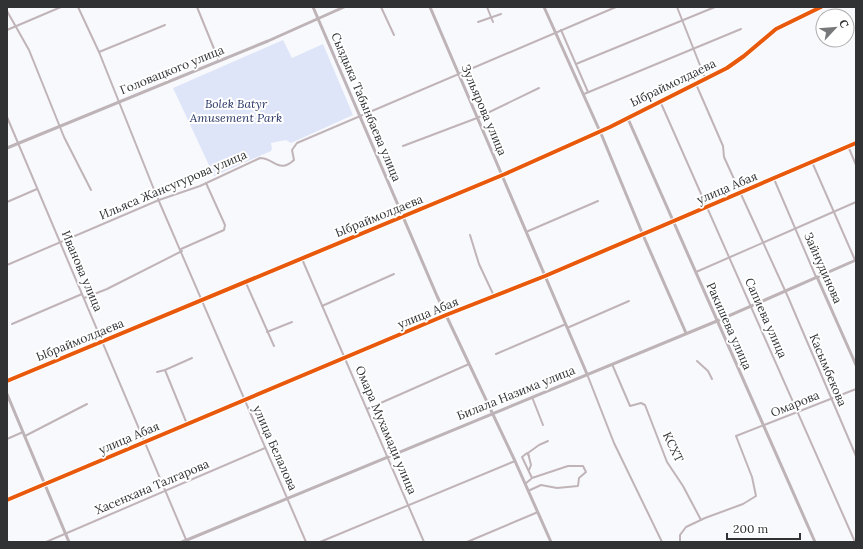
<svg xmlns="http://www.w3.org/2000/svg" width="863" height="549" font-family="Lora,serif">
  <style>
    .green { fill: #dfe5f9 }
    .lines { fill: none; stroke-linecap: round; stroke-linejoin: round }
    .street { stroke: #c0b4b8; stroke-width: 2 }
    .secondary { stroke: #beb3b6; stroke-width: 3 }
    .cycleway-casing { stroke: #fff; stroke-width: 6 }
    .cycleway { stroke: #e8590c; stroke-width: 4 }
    .labels { text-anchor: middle; stroke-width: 4; stroke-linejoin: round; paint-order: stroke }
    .street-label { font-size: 12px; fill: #313234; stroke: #fff }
    .park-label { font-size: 12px; font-style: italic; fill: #2a3767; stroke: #fff }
  </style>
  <rect width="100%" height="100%" fill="#f8f9fc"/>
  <path class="green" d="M283,40L292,58L323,44L353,115L291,143L286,140L271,143L272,149L271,151L214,176L173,88Z"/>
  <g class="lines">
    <g class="street">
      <path d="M78,7L99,52L155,192L306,542"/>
      <path d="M197,7L219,61"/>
      <path d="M381,7L394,35"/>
      <path d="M487,7L493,22"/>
      <path d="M677,7L705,78"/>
      <path d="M7,11L29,50L64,137L91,190"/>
      <path d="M478,22L501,14"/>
      <path d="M7,30L61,7"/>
      <path d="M561,30L588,92"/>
      <path d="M99,52L165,25"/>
      <path d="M576,64L715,7"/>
      <path d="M696,84L723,146L724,157L788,297L856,456"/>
      <path d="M584,94L741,29"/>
      <path d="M660,101L855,542"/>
      <path d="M7,117L187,542"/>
      <path d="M627,118L727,68L744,56L776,29L821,7"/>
      <path d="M403,146L477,118L539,88"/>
      <path d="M848,146L856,165"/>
      <path d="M812,162L855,260"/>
      <path d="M774,179L816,277"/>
      <path d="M7,202L37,189"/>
      <path d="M526,232L598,201"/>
      <path d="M470,235L479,264L494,296"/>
      <path d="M181,249L224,230L225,225L206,183"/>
      <path d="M302,259L424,542"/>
      <path d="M7,265L159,200L200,186L260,158C274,158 279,174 294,160L292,150L297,143L616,7"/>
      <path d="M696,272L856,202"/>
      <path d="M246,283L274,346"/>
      <path d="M84,298L107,289L182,251"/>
      <path d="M322,306L394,274"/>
      <path d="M12,324L82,294"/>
      <path d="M567,328L629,301"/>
      <path d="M267,332L292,322"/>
      <path d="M496,354L566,324"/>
      <path d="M697,361L708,371L712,379"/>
      <path d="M612,364L630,406L641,403L645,405L667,462L683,486L701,520"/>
      <path d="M157,372L165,370"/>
      <path d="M587,374L614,443L662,542"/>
      <path d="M7,381L505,174L599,131"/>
      <path d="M532,397L543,425"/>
      <path d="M367,409L469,364"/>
      <path d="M187,424L165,370L192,358"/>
      <path d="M25,436L87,404"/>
      <path d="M7,439L23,432"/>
      <path d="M529,470L531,465L528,453L539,445L548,441"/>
      <path d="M525,484L531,479"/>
      <path d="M528,491L541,485L557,488L578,486L579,478L586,472L583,466H568L532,478L522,457L527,453L529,456"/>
      <path d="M7,540L8,542"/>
      <path d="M46,542L265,448"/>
      <path d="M320,542L515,461"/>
      <path d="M467,542L538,512"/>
      <path d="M680,542V535L686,527L705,518L743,504L756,496L752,477L736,436L856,389"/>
    </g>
    <g class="secondary">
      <path d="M313,7L437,296L515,461L551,542"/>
      <path d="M430,7L587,374"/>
      <path d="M544,7L602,136L643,235L686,333"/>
      <path d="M600,131L627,118L629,121L815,542"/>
      <path d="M7,148L268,41L344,7"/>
      <path d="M817,277L856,365"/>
      <path d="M7,394L69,542"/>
      <path d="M7,500L446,315L545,276L856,143"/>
      <path d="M182,542L717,321L856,260"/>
    </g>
    <defs>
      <g id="cycleway">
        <path d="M7,381L505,174L610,127L727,68L744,56L776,29L821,7"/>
        <path d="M7,500L446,315L545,276L856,143"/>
      </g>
    </defs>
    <use href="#cycleway" class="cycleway-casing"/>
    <use href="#cycleway" class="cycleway"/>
  </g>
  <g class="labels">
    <g class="street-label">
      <text transform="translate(172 70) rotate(-22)" y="4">Головацкого улица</text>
      <text transform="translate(673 83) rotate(-26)" y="4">Ыбраймолдаева</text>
      <text transform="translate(366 107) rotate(67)" y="4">Сыздыка Табынбаева улица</text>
      <text transform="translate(484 110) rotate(67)" y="4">Зульярова улица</text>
      <text transform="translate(173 185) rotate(-23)" y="4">Ильяса Жансугурова улица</text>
      <text transform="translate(727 188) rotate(-23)" y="4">улица Абая</text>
      <text transform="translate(379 216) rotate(-22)" y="4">Ыбраймолдаева</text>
      <text transform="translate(823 268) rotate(66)" y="4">Зайнудинова</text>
      <text transform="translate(82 271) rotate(67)" y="4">Иванова улица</text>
      <text transform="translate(428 313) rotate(-22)" y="4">улица Абая</text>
      <text transform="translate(766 318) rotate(66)" y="4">Сапиева улица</text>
      <text transform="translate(729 326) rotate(66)" y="4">Ракишева улица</text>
      <text transform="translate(80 340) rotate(-22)" y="4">Ыбраймолдаева</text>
      <text transform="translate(828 370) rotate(67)" y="4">Касымбекова</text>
      <text transform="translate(516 393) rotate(-22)" y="4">Билала Назима улица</text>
      <text transform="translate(795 404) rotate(-22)" y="4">Омарова</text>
      <text transform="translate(386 430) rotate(67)" y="4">Омара Мухамади улица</text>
      <text transform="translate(129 438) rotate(-23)" y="4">улица Абая</text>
      <text transform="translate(673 447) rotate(64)" y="4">КСХТ</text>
      <text transform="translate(275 448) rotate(66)" y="4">улица Белалова</text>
      <text transform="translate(152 487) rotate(-23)" y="4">Хасенхана Талгарова</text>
    </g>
    <g class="park-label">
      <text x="236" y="108">Bolek Batyr<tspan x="236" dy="14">Amusement Park</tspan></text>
    </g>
  </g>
  <rect width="863" height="549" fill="none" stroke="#313234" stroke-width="16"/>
  <g transform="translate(835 28) rotate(64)"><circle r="19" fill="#ffffff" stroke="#adadae"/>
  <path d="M0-3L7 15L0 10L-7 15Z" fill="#77787a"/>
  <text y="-6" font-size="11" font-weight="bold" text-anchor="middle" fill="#313234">С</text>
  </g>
  <path d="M727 533v6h73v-6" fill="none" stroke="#313234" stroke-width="2"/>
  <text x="733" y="533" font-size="12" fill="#313234" stroke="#ffffff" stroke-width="3" paint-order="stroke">200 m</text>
</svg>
